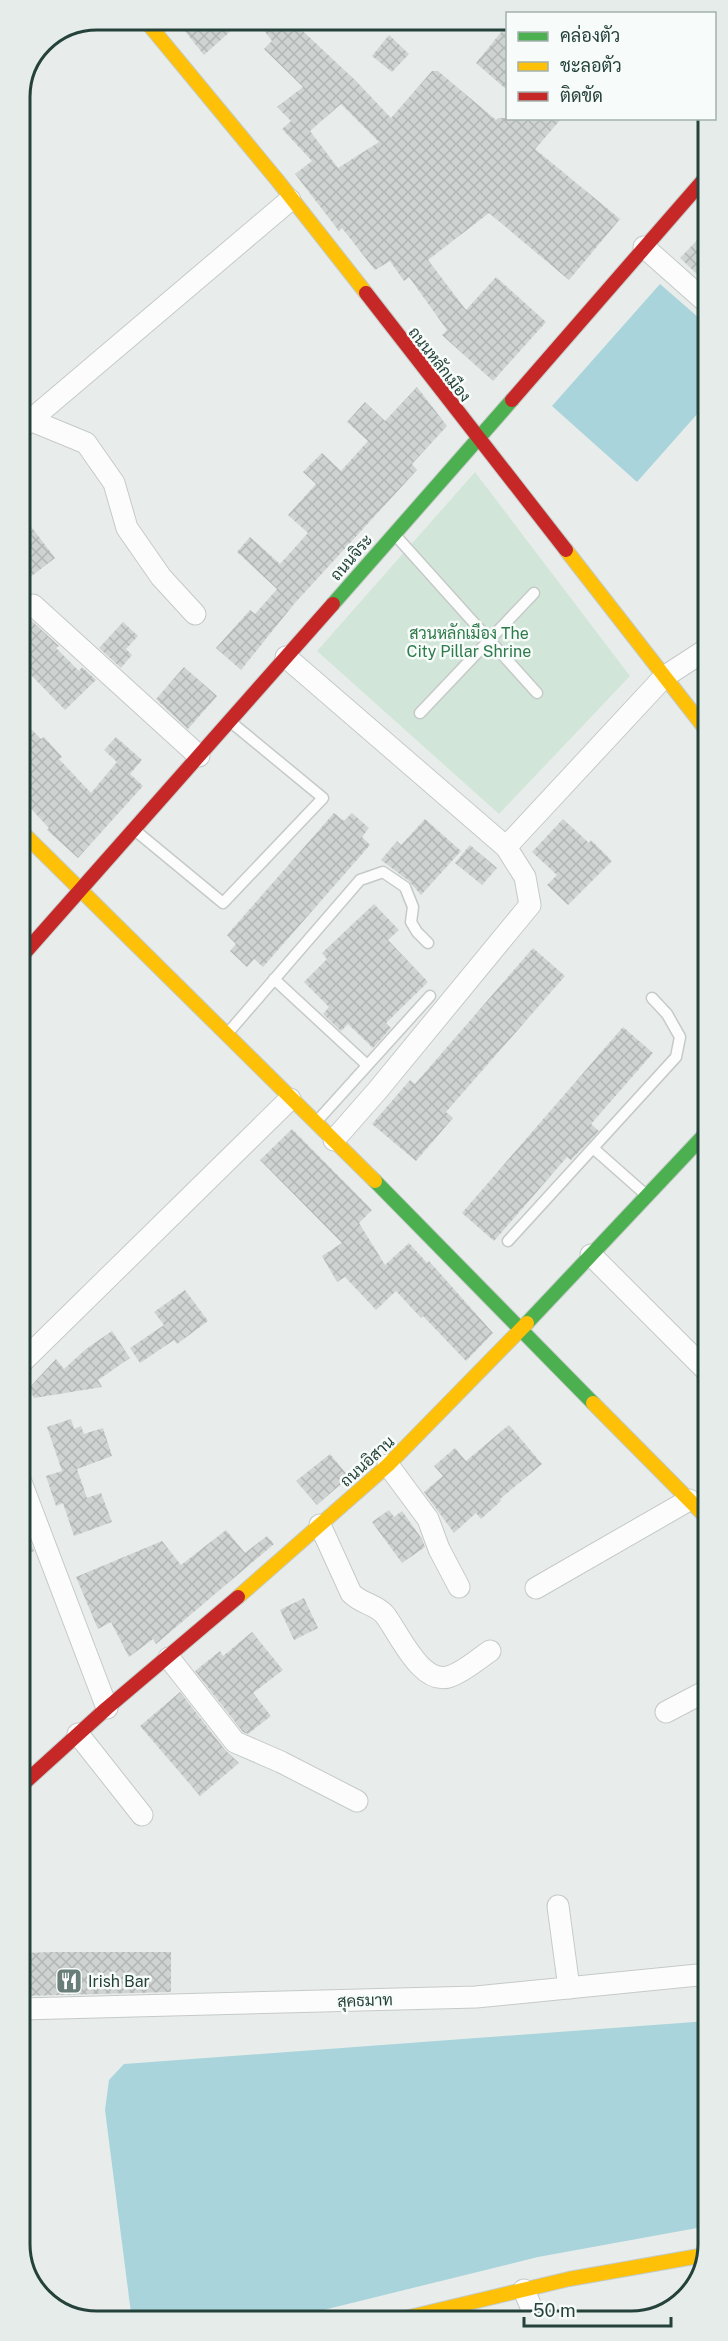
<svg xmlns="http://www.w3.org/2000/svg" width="728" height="2341" font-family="'Public Sans',Sarabun,sans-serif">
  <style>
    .green { fill: #d1e6d8 }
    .water { fill: #a9d4db }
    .building { fill: url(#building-cross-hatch); fill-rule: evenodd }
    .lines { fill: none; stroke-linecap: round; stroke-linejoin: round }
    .lane-casing { stroke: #c5cac8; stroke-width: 13 }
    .street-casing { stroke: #c5cac8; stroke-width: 23 }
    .fast-casing { stroke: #c3cbc8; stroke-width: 16 }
    .slow-casing { stroke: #c3cbc8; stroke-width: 16 }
    .jam-casing { stroke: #c3cbc8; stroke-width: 16 }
    .lane { stroke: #fcfcfc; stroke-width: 10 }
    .street { stroke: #fcfcfc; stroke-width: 21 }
    .fast { stroke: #4caf50; stroke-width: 14 }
    .slow { stroke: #ffc107; stroke-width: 14 }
    .jam { stroke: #c62828; stroke-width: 14 }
    .labels { text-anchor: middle; stroke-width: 5; stroke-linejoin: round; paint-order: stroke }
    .street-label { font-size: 16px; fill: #24423a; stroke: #f7fbf9 }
    .park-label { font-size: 16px; fill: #2d7a4b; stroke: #f7fbf9 }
    .poi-label { font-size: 16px; fill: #24423a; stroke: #f7fbf9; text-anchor: start }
    .rim { fill: none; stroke: #24423a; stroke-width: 3 }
  </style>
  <defs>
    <pattern id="building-cross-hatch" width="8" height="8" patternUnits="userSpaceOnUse" patternTransform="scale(1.5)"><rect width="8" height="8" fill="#cfd4d2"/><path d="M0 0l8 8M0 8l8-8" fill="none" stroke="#b2b7b5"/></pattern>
  </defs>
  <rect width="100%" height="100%" fill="#e8edeb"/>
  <path class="green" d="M475,472L630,676L499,814L317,651Z"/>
  <g class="water">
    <path d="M660,284L706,324V404L637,482L552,406Z"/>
    <path d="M708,2021V2226L538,2257L283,2320L132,2321L105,2110L109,2080L124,2064Z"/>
  </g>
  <g class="building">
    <path d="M176,20H243L204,55Z"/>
    <path d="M256,20H291L356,81L391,118L432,71H438L496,120L498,118H562L535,149L620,219L569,280L489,213L428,260L466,310L496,277L546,322L493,381L442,335L447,330L409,277L404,281L390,261L375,270L342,228L339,231L295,174L312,161L282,129L291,121L277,107L303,87L264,49L272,41ZM341,104L379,142L338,168L310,131Z"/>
    <path d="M507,25V90L476,63Z"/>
    <path d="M389,35L409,54L392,72L372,56Z"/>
    <path d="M706,231V269L699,276L680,258Z"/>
    <path d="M417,387L447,426L412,464L417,470L294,604L241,670L216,648L250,610L255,614L277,589L237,552L250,537L280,564L308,533L288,515L316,484L303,472L322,453L341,471L368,441L347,422L365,402L385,421Z"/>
    <path d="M20,512L55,558L20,585Z"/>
    <path d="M20,604L24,614L59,646L56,648L79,671L82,667L96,680L65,710L30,674L20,684Z"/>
    <path d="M123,622L138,636L126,649L132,655L121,668L99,648Z"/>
    <path d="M184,667L217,696L188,729L156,699Z"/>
    <path d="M20,718L41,739L44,737L62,757L59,759L91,793L117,762L104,750L116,737L142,760L130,774L143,786L78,858L47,830L49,828L20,797Z"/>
    <path d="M334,813L344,821L352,813L369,828L362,837L370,845L263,967L254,959L247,967L230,951L236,944L227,935Z"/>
    <path d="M425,819L461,851L421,895L409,881L381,860L397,841L401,845Z"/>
    <path d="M563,819L589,843L591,840L612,861L568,905L547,885L557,875L532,852Z"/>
    <path d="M470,845L497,868L482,885L455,863Z"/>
    <path d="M374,904L399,930L388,940L428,982L386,1023L391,1028L373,1048L348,1024L341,1031L323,1014L329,1007L304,982L327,959L322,953Z"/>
    <path d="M533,948L565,976L446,1112L453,1118L416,1161L372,1124L410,1080L415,1084Z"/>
    <path d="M623,1027L653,1053L591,1124L599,1131L571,1160L567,1157L494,1241L462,1213Z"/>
    <path d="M292,1129L372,1210L359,1223L385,1265L409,1243L427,1263L429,1261L493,1333L466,1361L423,1316L421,1318L396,1291L376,1310L345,1277L337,1282L322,1256L342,1243L260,1160Z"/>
    <path d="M185,1290L208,1321L177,1344L174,1340L140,1363L130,1348L164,1325L154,1312Z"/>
    <path d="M112,1331L130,1358L98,1380L102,1387L34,1398L29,1388L56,1359L64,1369L86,1349Z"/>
    <path d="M71,1419L74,1429L81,1426L84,1434L103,1428L112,1456L77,1469L87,1498L101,1493L112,1522L74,1536L63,1503L56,1506L46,1476L62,1471L47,1427Z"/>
    <path d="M509,1425L542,1464L500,1499L501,1501L481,1519L476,1513L454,1533L424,1492L443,1476L434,1466L455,1448L466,1461Z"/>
    <path d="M330,1454L349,1477L317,1505L296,1481Z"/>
    <path d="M389,1510L394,1517L402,1511L422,1539L425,1547L402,1563L372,1522Z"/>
    <path d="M21,1518L34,1551L21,1557Z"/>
    <path d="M226,1530L245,1553L267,1536L274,1544L156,1644L153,1639L129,1657L111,1622L98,1629L76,1577L162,1541L181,1565Z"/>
    <path d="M304,1598L318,1628L294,1640L280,1610Z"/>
    <path d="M252,1632L283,1670L253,1693L271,1716L248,1734L243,1732L195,1671L220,1651L223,1656Z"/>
    <path d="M180,1692L225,1750L239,1763L200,1796L140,1726Z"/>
    <path d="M53,1952H171V1992L22,1996V1953Z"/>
  </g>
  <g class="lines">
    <defs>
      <g id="lane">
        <path d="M396,536L537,693"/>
        <path d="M420,713L534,593"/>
        <path d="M137,832L223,903L323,798L232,723"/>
        <path d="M274,979L367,1065"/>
        <path d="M227,1034L360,880L383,872L405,887L413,907L411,922L417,932L428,943"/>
        <path d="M318,1120L430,996"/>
        <path d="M593,1148L645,1194"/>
        <path d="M508,1241L676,1057L680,1037L667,1014L652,998"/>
      </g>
      <g id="street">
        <path d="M644,247L706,302"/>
        <path d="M30,420L86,443L114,483L127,528L161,577L195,614"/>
        <path d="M20,429L290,200"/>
        <path d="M33,605L199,756"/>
        <path d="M286,657L506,847L664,677L707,649"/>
        <path d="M334,1140L377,1091L530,905L525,877L506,847"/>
        <path d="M591,1255L707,1371"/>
        <path d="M21,1363L290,1099"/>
        <path d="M388,1465L428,1519L439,1549L459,1587"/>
        <path d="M21,1482L107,1708"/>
        <path d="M320,1525L351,1593C361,1604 376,1604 385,1615C399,1633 422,1688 451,1676C465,1671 478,1659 490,1651"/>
        <path d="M536,1588L689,1500"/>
        <path d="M169,1658L235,1742L281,1762L357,1801"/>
        <path d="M666,1712L708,1690"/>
        <path d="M78,1734L142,1815"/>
        <path d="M558,1906L569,1988"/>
        <path d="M22,2009L476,1997L708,1974"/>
        <path d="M524,2290L536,2319"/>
      </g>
      <g id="fast">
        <path d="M333,604L512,400"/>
        <path d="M375,1181L593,1403"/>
        <path d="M527,1323L707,1132"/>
      </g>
      <g id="slow">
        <path d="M145,20L278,181L366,293"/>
        <path d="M566,550L707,731"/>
        <path d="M20,830L375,1181"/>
        <path d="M593,1403L708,1519"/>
        <path d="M238,1597L388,1465L527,1323"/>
        <path d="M397,2320L569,2279L705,2255"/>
      </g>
      <g id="jam">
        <path d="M366,293L566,550"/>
        <path d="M512,400L706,177"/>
        <path d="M21,957L333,604"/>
        <path d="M22,1785L107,1708L238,1597"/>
      </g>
    </defs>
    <use href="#lane" class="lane-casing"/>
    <use href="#street" class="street-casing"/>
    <use href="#fast" class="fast-casing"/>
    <use href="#slow" class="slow-casing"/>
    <use href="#jam" class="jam-casing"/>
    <use href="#lane" class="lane"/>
    <use href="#street" class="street"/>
    <use href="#fast" class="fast"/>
    <use href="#slow" class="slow"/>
    <use href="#jam" class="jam"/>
  </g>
  <defs>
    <symbol id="restaurant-square" viewBox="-11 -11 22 22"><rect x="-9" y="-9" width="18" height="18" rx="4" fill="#697e78" stroke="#f7fbf9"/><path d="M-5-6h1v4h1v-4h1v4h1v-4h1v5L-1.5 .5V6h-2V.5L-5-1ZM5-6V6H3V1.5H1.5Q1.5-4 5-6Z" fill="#fff"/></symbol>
  </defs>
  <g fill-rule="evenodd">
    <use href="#restaurant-square" x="54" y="1966" width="30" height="30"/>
  </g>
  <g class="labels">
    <g class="street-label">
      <text transform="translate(440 364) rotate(52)" y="6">ถนนหลักเมือง</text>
      <text transform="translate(351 557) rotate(-49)" y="6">ถนนจิระ</text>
      <text transform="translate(367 1461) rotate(-42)" y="6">ถนนอิสาน</text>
      <text transform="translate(365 2000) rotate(-2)" y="6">สุคธมาท</text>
    </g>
    <g class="park-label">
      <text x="469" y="639">สวนหลักเมือง The<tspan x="469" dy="18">City Pillar Shrine</tspan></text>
    </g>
    <g class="poi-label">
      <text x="88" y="1987">Irish Bar</text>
    </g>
  </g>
  <path d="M0 0H728V2341H0ZM97 30H631A67 67 0 0 1 698 97V2244A67 67 0 0 1 631 2311H97A67 67 0 0 1 30 2244V97A67 67 0 0 1 97 30Z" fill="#e6ecea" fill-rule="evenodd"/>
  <path class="rim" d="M97 30H631A67 67 0 0 1 698 97V2244A67 67 0 0 1 631 2311H97A67 67 0 0 1 30 2244V97A67 67 0 0 1 97 30Z"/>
  <rect x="506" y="12" width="210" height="108" fill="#f7fbf9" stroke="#a3b1ad" stroke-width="1.5"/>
  <rect x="518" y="32" width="30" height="9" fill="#4caf50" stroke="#a3b1ad" stroke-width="1.5"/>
  <text x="560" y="42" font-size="18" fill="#24423a">คล่องตัว</text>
  <rect x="518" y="62" width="30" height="9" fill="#ffc107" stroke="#a3b1ad" stroke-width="1.5"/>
  <text x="560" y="72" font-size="18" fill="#24423a">ชะลอตัว</text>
  <rect x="518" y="92" width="30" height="9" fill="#c62828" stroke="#a3b1ad" stroke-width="1.5"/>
  <text x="560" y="102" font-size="18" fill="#24423a">ติดขัด</text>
  <path d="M524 2317v9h147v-9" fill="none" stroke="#24423a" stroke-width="3"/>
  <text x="533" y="2317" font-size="18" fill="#24423a" stroke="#f7fbf9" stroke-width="4.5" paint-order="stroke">50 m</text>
</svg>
